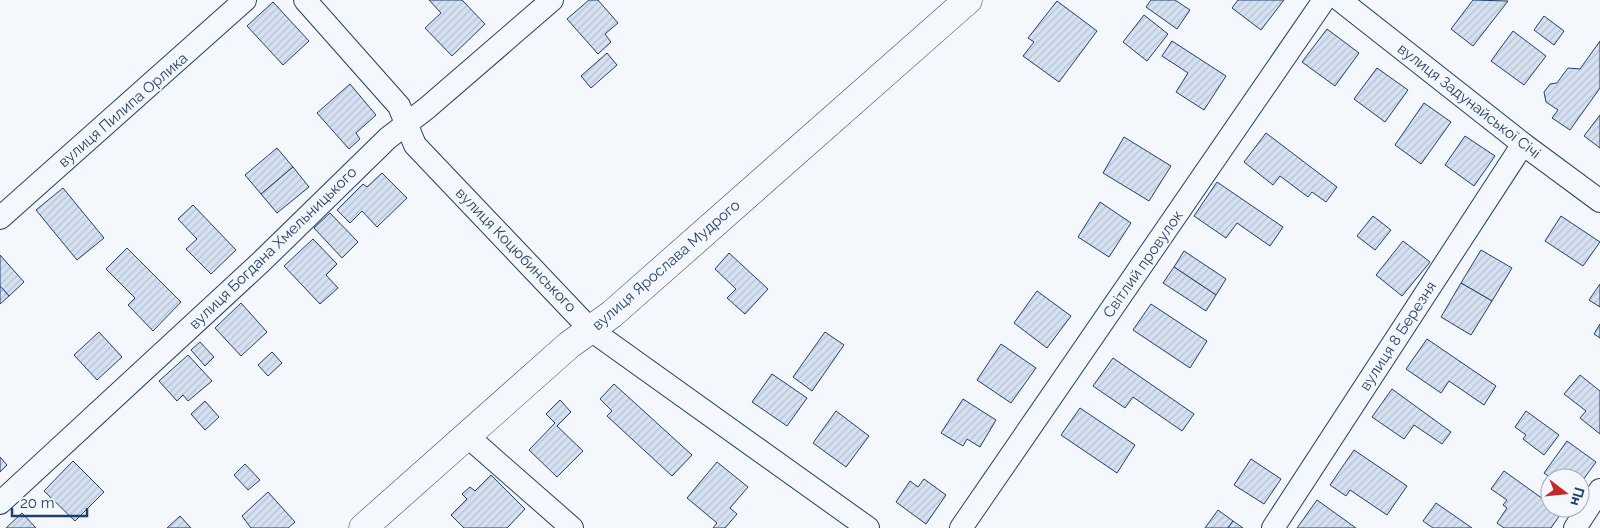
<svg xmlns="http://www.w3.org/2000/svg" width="1600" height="528" font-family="Raleway,sans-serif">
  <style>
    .building { fill: url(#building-hatch); stroke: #1d3f73 }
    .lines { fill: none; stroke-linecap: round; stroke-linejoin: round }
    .minor-casing { stroke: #1d3f73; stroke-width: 24 }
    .tertiary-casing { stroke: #1d3f73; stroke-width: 29 }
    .minor { stroke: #f4f7fb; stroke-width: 22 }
    .tertiary { stroke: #f4f7fb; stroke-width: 28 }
    .labels { text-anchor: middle; stroke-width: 4; stroke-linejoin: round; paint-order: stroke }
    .street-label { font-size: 15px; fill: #1d3f73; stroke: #f4f7fb }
  </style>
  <defs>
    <pattern id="building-hatch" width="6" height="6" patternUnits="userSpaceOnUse" patternTransform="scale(1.25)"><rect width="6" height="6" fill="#d5e0f0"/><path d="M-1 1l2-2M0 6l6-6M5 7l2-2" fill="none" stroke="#b6c1d1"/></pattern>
  </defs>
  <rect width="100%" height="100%" fill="#f4f7fb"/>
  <g class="building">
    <path d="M429,0H462L485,24L452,56L425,28L441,13Z"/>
    <path d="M589,0H598L618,23L605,34L611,42L598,54L567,19Z"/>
    <path d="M1151,0H1175L1190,10L1177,29L1146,7Z"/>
    <path d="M1238,0H1284L1261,30L1232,8Z"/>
    <path d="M1473,0L1508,1L1473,46L1451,29Z"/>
    <path d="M1057,1L1097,31L1059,82L1023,56L1034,42L1028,38Z"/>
    <path d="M273,2L309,41L283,65L247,26Z"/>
    <path d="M1144,15L1168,34L1147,61L1123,42Z"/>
    <path d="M1544,16L1564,31L1554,45L1534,30Z"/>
    <path d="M1327,29L1359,53L1335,86L1302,62Z"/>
    <path d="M1513,31L1546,56L1524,85L1491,61Z"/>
    <path d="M1172,41L1226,76L1204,110L1176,92L1188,73L1162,56Z"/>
    <path d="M1600,41V88L1570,130L1552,118L1558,110L1546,102L1544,92L1550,84L1557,83L1568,68L1580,69Z"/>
    <path d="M607,53L617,65L591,88L581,76Z"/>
    <path d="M1377,68L1408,90L1385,122L1354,99Z"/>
    <path d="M350,84L376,115L356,133L360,139L349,149L317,113Z"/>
    <path d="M1424,103L1451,122L1421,164L1395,145Z"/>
    <path d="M1600,115V148L1584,136Z"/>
    <path d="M1266,133L1337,187L1326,202L1312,192L1308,197L1280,176L1273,185L1244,162Z"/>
    <path d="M1465,136L1495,156L1474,186L1445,165Z"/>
    <path d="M1124,137L1171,166L1149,201L1103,173Z"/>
    <path d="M277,148L293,167L261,194L245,175Z"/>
    <path d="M293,167L309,187L277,213L261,194Z"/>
    <path d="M382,173L407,198L377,227L362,211L350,223L337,210L363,184L367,187Z"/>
    <path d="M1217,182L1283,227L1270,246L1237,223L1226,238L1194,216Z"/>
    <path d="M63,188L104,238L77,260L36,210Z"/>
    <path d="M1100,202L1131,223L1109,257L1078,237Z"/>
    <path d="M193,205L236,250L211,274L186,249L197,239L178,219Z"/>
    <path d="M330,213L358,242L342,258L314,228Z"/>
    <path d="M1373,216L1391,230L1375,250L1357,236Z"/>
    <path d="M1561,216L1600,242L1583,266L1545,241Z"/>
    <path d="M313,239L337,264L326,275L338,288L320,304L284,266Z"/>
    <path d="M1403,241L1430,262L1402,296L1376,275Z"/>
    <path d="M127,248L181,302L153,331L128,305L135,298L106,269Z"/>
    <path d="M1481,250L1512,268L1492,301L1461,283Z"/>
    <path d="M1184,251L1226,279L1216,295L1174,267Z"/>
    <path d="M729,253L768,289L745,314L727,298L736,289L715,269Z"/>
    <path d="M0,255L24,282L9,296L0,286Z"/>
    <path d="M1174,267L1216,295L1206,311L1163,283Z"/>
    <path d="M1461,283L1492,301L1471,335L1441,317Z"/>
    <path d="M1600,284V307L1589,300Z"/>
    <path d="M0,286L9,296L0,304Z"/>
    <path d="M1037,291L1071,316L1047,348L1014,323Z"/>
    <path d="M241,303L267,332L241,356L215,328Z"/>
    <path d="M1151,304L1207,341L1190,368L1133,330Z"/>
    <path d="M1600,324V338L1594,334Z"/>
    <path d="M99,332L122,357L97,380L74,355Z"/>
    <path d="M825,332L844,345L812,391L793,377Z"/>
    <path d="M1427,339L1496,386L1484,405L1449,381L1441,393L1406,369Z"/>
    <path d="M200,342L214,357L205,366L191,350Z"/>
    <path d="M1001,344L1036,368L1011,403L977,380Z"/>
    <path d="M272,352L282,363L268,376L258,365Z"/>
    <path d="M188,355L212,381L188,401L183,395L177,401L159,381Z"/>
    <path d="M1113,358L1194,414L1182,431L1133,397L1125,408L1093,386Z"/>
    <path d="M772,374L807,398L787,426L752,402Z"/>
    <path d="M1580,375L1600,391V434L1580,418L1586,411L1564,394Z"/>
    <path d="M614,384L692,455L672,476L607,416L612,411L600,399Z"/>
    <path d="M1392,389L1451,432L1442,444L1414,425L1404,439L1372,417Z"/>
    <path d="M963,399L996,420L980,447L967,439L963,446L941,433Z"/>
    <path d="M560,400L571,412L557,426L583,451L557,477L529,450L555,423L546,414Z"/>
    <path d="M205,401L219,417L205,430L191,414Z"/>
    <path d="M1080,408L1135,445L1117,473L1061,435Z"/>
    <path d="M836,411L869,436L846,467L813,443Z"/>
    <path d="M1526,411L1559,435L1544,455L1523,439L1526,435L1515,427Z"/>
    <path d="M1567,441L1596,462L1580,484V478H1551L1544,473Z"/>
    <path d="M1354,450L1407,486L1387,515L1350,490L1346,496L1330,485Z"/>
    <path d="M0,457L7,465L0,472Z"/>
    <path d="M1251,459L1281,479L1264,504L1234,485Z"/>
    <path d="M73,461L104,492L75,521L44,491Z"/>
    <path d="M717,462L748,487L730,508L737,514L725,528H713L717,523L687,498Z"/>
    <path d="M245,464L260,480L248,490L234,475Z"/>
    <path d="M1504,471L1550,504V508H1556L1562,512L1551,528H1504L1497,523L1507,508L1503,505L1507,500L1491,489Z"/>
    <path d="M491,475L525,509L507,528H464L451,515L467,499L462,494L470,487L475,491Z"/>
    <path d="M924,479L946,495L926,524L896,502L910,481L918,487Z"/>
    <path d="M268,492L295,522L288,528H251L242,516Z"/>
    <path d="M1317,500L1356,528H1297Z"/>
    <path d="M1436,503L1472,528H1433L1423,521Z"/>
    <path d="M1218,510L1233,521L1228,528H1205Z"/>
    <path d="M22,513L36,528H6Z"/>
    <path d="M180,516L191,528H167Z"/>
    <path d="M1233,521L1243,528H1228Z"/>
  </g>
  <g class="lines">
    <defs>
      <g id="minor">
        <path d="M305,0L399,106L415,145L591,330L868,528"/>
        <path d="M1340,0L1523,144L1600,201"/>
        <path d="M0,218L245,0"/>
        <path d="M466,435L572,528"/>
        <path d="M0,503L261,262L388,138L427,108L552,0"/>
        <path d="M961,528L1324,0"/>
        <path d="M1273,528L1523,144"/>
        <path d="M1575,528L1600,490"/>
      </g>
      <path id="tertiary" d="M363,528L569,345L612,314L968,0"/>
    </defs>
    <use href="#minor" class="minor-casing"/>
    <use href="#tertiary" class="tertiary-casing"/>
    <use href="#minor" class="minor"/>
    <use href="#tertiary" class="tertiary"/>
  </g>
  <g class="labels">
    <g class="street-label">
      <text transform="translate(1469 101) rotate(38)" y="5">вулиця Задунайської Січі</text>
      <text transform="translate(123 110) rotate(-41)" y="5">вулиця Пилипа Орлика</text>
      <text transform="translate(273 248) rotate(-44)" y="5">вулиця Богдана Хмельницького</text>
      <text transform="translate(516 250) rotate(46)" y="5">вулиця Коцюбинського</text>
      <text transform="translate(1143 264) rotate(-55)" y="5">Світлий провулок</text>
      <text transform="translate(666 265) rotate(-41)" y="5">вулиця Ярослава Мудрого</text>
      <text transform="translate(1398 336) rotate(-57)" y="5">вулиця 8 Березня</text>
    </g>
  </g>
  <g transform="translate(1565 493) rotate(106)"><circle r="24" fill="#f4f7fb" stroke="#9eadc5"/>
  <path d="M0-4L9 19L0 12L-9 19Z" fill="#c62828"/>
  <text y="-8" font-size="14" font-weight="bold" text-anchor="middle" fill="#1d3f73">Пн</text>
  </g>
  <path d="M12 508v8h75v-8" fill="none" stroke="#1d3f73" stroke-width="2.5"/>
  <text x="20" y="508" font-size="15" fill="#1d3f73" stroke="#f4f7fb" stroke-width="4" paint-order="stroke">20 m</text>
</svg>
